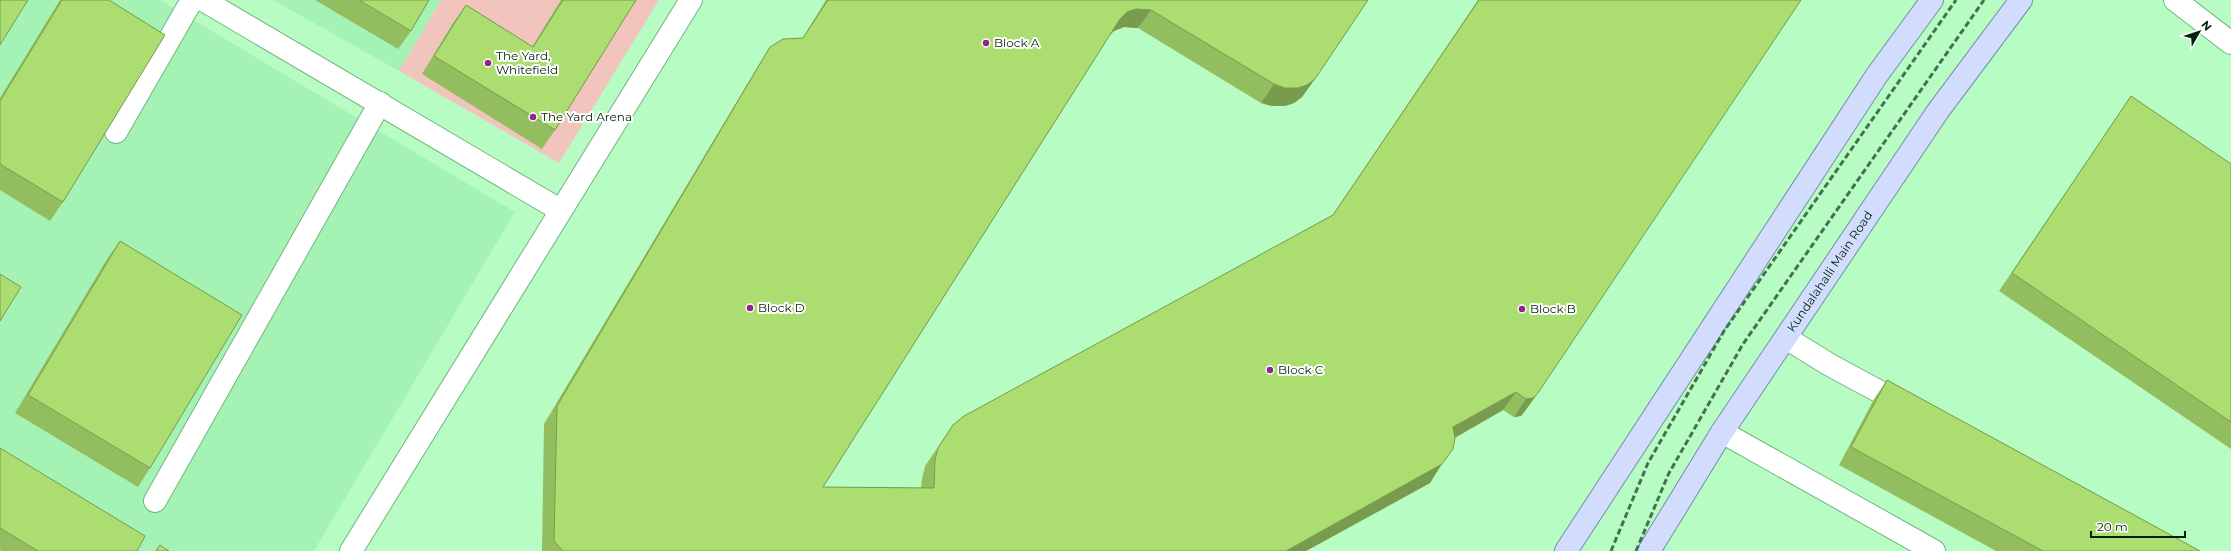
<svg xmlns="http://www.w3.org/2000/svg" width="2231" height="551" font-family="Montserrat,sans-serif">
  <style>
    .built { fill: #a5f3b4 }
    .green { fill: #f1c5bd }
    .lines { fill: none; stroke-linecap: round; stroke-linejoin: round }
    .minor-casing { stroke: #72b67f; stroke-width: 24 }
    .major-casing { stroke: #768da7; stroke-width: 24 }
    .minor { stroke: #fff; stroke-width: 22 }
    .major { stroke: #d2ddfd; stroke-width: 22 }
    .rail { stroke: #46714e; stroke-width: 3; stroke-dasharray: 6 3; stroke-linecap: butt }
    .wall { fill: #93be60 }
    .shaded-wall { fill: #789b4e }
    .building { fill: #abdd70; stroke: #789b4e }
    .poi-dot { fill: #8e258a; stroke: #fff; stroke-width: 1.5 }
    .labels { text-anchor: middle; stroke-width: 4; stroke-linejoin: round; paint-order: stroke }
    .poi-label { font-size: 12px; fill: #04200b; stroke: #fff; text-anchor: start }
    .street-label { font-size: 12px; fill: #04200b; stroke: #fff }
  </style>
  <rect width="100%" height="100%" fill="#b7fdc3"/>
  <g class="built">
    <path d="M0,0H160L515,212L314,551H0Z"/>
    <path d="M273,0H441L399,71Z"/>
  </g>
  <path class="green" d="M441,0H659L559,163L399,71Z"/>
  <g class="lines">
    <defs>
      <g id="minor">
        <path d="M203,0L560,210"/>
        <path d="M2175,0L2231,43"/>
        <path d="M116,132L192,0"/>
        <path d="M1786,338L1830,365L1906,406"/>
        <path d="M1722,432L1934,551"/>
        <path d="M155,501L380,103"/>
        <path d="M351,551L691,0"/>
      </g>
      <g id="major">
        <path d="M1566,551L1877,75L1932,0"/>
        <path id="s1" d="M1649,551L1722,432L1938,111L2021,0"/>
      </g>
    </defs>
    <use href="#minor" class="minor-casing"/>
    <use href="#major" class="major-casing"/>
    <use href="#minor" class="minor"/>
    <use href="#major" class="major"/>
    <g class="rail">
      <path d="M1611,551L1648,463L1724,331L1956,0"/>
      <path d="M1636,551L1669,473L1743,344L1984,0"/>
    </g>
  </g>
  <g class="wall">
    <path d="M60,0H109L63,202L50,221L0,190V98Z"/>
    <path d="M315,0H429L411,31L398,49Z"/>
    <path d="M561,0H636L555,130L542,149L422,74L453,23L466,5L532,47Z"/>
    <path d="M826,0H1368L1302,97L1294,103L1285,106H1272L1261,103L1138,28L1124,27L1114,31L1110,35L823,487L921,488L922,479L925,466L953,425L1332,216L1478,0H1801L1525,411L1521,416L1514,417L1503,410L1455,438L1430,483L1306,551H542L544,424L758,66L770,47L802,39Z"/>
    <path d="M2131,96L2231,164V449L1999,291Z"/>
    <path d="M120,241L150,468L138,487L15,413L107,259Z"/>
    <path d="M1887,380L2200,551H1996L1839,465L1874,399Z"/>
    <path d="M0,448L137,551H2L0,550Z"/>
  </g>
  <g class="shaded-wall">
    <path d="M1136,9L1151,10L1138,28L1124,27L1114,31L1107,37L1120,19L1127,12Z"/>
    <path d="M1315,79L1302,97L1294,103L1285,106H1272L1261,103L1274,84Z"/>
    <path d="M1516,392L1503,410L1440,446L1453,427Z"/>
    <path d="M1538,393L1525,411L1521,416L1514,417L1526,399Z"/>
    <path d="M1442,464L1430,483L1306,551H1286Z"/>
  </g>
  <g class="building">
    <path d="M0,0H28L0,45Z"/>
    <path d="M62,0H109L165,35L63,202L0,164V101Z"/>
    <path d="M359,0H429L411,31Z"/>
    <path d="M563,0H636L555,130L434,56L466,5L533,47Z"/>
    <path d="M828,0H1368L1315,79L1307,85L1298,88H1285L1274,84L1151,10L1136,9L1127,12L1120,19L823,487L934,488L935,460L938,448L953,425L964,416L1333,215L1479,0H1801L1538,393L1533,398L1526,399L1516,392L1453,427L1455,438L1453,449L1442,464L1286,551H563L554,541L557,406L770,47L783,39L803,38Z"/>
    <path d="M2131,96L2231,164V422L2012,273Z"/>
    <path d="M120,241L242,315L150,468L28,395Z"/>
    <path d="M0,274L21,287L0,321Z"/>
    <path d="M1887,380L2200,551H2043L1851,447Z"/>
    <path d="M0,448L145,536L137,551H38L0,528Z"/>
    <path d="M160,545L169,551H156Z"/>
  </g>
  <g class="poi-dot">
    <circle cx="986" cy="43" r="4"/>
    <circle cx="488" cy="63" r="4"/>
    <circle cx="533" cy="117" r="4"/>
    <circle cx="750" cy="308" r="4"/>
    <circle cx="1522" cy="309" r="4"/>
    <circle cx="1270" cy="370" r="4"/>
  </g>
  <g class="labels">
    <g class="poi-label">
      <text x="994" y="47">Block A</text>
      <text x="496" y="60">The Yard,<tspan x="496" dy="14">Whitefield</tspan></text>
      <text x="541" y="121">The Yard Arena</text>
      <text x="758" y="312">Block D</text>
      <text x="1530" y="313">Block B</text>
      <text x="1278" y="374">Block C</text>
    </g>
    <g class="street-label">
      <text dy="4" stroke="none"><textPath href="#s1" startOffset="333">Kundalahalli Main Road</textPath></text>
    </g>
  </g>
  <g transform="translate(2199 32) rotate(51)" stroke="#ffffff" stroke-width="3" paint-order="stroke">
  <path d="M0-3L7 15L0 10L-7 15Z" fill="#04200b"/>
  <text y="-6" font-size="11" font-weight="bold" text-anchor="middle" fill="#04200b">N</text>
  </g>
  <path d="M2091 531v6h94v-6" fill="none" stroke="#04200b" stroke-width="2"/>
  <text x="2097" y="531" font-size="12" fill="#04200b" stroke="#ffffff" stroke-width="3" paint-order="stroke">20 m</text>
</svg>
